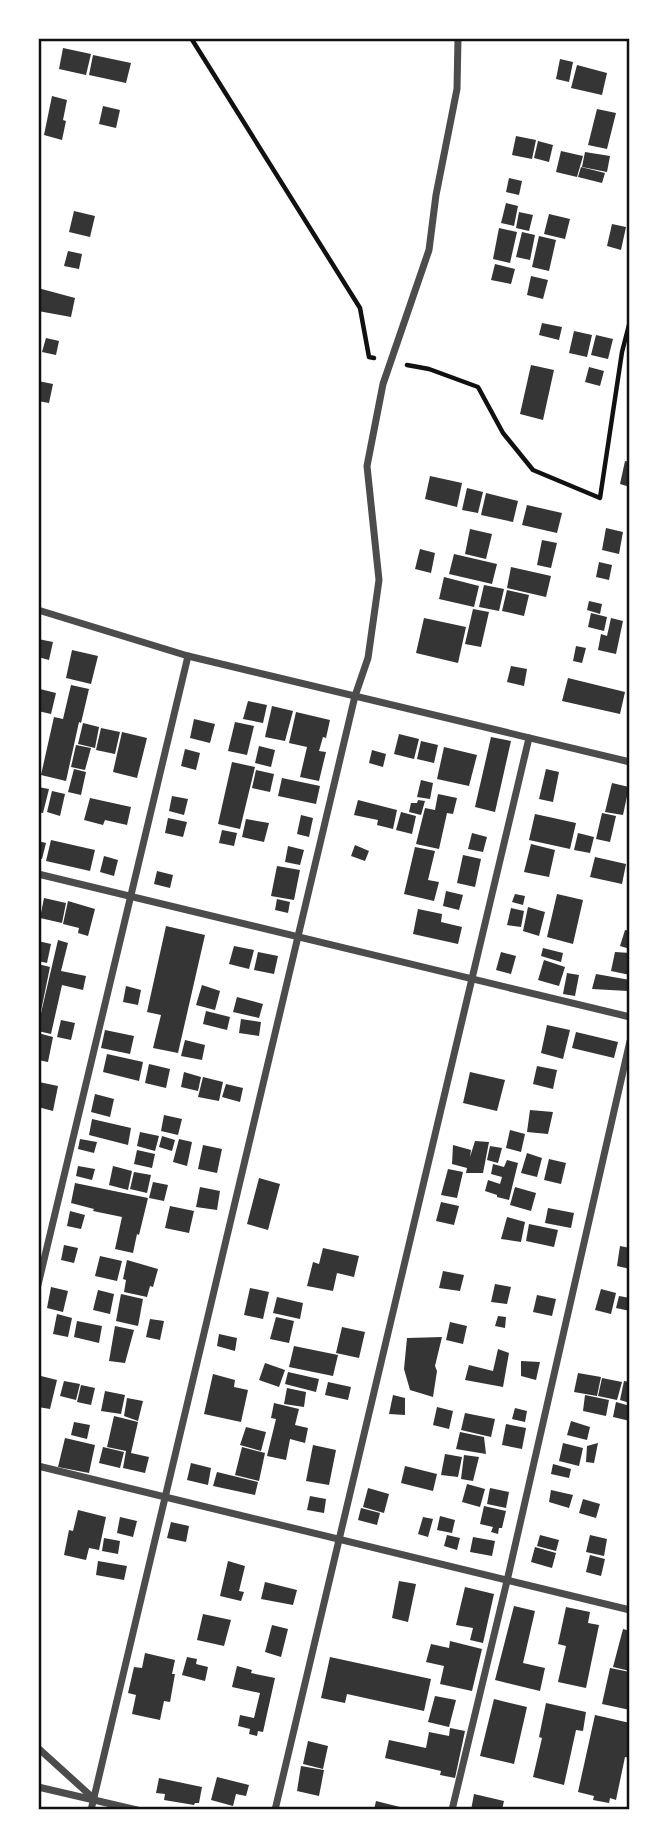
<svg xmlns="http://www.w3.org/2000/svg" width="668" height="1848" font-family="'DM Sans',sans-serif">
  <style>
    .building { fill: #353535 }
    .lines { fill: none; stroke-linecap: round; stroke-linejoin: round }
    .path { stroke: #111; stroke-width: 4.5 }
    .minor { stroke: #4c4c4c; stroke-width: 7 }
    .neatline { fill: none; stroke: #111; stroke-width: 2.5 }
  </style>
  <rect width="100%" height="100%" fill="#fff"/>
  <g class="building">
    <path d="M63,48L91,54L86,75L59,69Z"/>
    <path d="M93,55L131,63L126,83L89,75Z"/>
    <path d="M560,59L573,62L569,82L556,79Z"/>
    <path d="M577,65L607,73L602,95L571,88Z"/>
    <path d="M52,96L67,100L63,120L66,121L62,140L44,135Z"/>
    <path d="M103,106L120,110L116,128L99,124Z"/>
    <path d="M597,109L616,113L607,149L588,145Z"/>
    <path d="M516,136L536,140L532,159L512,155Z"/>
    <path d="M538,141L553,145L549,162L534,158Z"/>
    <path d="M561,151L583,156L577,177L556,172Z"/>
    <path d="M585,152L610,156L607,172L582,167Z"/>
    <path d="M581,167L605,173L602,183L578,177Z"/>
    <path d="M509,178L522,181L519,195L506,192Z"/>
    <path d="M506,203L518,206L514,226L501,223Z"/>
    <path d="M74,211L95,216L90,237L69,232Z"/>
    <path d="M519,212L533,215L529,231L516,228Z"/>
    <path d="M549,214L570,219L565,239L544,234Z"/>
    <path d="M612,224L626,227L621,250L607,246Z"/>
    <path d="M499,228L517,232L510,263L493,259Z"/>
    <path d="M522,232L535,235L530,260L516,257Z"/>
    <path d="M539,236L556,240L549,271L532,267Z"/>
    <path d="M68,251L82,254L79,269L64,266Z"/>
    <path d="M495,264L515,269L511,284L491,280Z"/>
    <path d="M531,276L548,280L543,299L527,295Z"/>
    <path d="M38,288L75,298L71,317L38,311Z"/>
    <path d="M542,323L562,327L559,340L539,335Z"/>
    <path d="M574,331L592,335L587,357L569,353Z"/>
    <path d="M596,335L613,339L608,359L591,355Z"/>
    <path d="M46,338L59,341L56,355L42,352Z"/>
    <path d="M531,365L554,370L543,420L520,414Z"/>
    <path d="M589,367L604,371L600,386L585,382Z"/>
    <path d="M38,381L53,384L49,403L38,401Z"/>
    <path d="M625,461L630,462V487L620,484Z"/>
    <path d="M430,476L462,483L457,507L425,499Z"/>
    <path d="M467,488L483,492L478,513L462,510Z"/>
    <path d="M486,493L518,501L513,522L481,515Z"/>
    <path d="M527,505L562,513L557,533L522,525Z"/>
    <path d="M606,528L623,532L619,554L602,550Z"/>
    <path d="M470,529L492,534L486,559L465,554Z"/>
    <path d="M542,540L557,543L551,568L537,565Z"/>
    <path d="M420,549L435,553L431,573L415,569Z"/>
    <path d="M454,554L497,564L492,584L449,574Z"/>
    <path d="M599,562L612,565L609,580L596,577Z"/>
    <path d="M511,567L551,576L546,597L507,588Z"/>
    <path d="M444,577L479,586L474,607L439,599Z"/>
    <path d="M484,585L504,589L499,611L479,607Z"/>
    <path d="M507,590L529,595L524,616L502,611Z"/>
    <path d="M589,601L602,604L600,614L587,610Z"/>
    <path d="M473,609L489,612L481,647L465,644Z"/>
    <path d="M591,613L607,617L604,631L588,627Z"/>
    <path d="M424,618L466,627L458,663L416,653Z"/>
    <path d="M611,618L623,621L616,654L598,650L601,634L607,636Z"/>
    <path d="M38,639L53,642L49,660L38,657Z"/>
    <path d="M576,646L586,648L582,663L573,661Z"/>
    <path d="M72,650L98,656L91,684L66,678Z"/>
    <path d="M511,666L527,669L524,686L507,682Z"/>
    <path d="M568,678L625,692L620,714L562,701Z"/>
    <path d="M71,685L89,689L81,723L79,722L66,781L41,775L54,717L63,719Z"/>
    <path d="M40,689L56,693L51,714L38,711Z"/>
    <path d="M248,701L267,705L263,723L243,719Z"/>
    <path d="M272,706L293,711L285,741L265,737Z"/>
    <path d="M296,712L330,720L326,738L323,737L319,751L326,752L319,781L300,777L307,747L289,743Z"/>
    <path d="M194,719L215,724L210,743L190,738Z"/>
    <path d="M235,722L254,726L247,755L228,751Z"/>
    <path d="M83,723L99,727L95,748L78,744Z"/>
    <path d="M101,728L120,732L115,754L96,750Z"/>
    <path d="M122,732L147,738L137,778L113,772Z"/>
    <path d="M399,734L419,739L414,759L394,754Z"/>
    <path d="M491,737L511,741L495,812L475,807Z"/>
    <path d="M421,741L438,745L434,763L417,759Z"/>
    <path d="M76,745L91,748L85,770L71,767Z"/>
    <path d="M259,746L275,750L271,767L255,763Z"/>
    <path d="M444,747L477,755L469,786L437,779Z"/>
    <path d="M185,749L200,753L196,770L181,766Z"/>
    <path d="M372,750L386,754L383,767L369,763Z"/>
    <path d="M232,762L255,767L240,829L218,824Z"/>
    <path d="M74,769L86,772L81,795L68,792Z"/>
    <path d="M546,769L559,772L553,802L539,799Z"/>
    <path d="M256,770L274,774L270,792L252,788Z"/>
    <path d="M282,778L320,786L316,804L278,796Z"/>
    <path d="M421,780L433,783L430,799L417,797Z"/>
    <path d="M612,783L629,787L623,815L605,812Z"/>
    <path d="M38,787L49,789L43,813L38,812Z"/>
    <path d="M52,791L65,794L60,816L47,812Z"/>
    <path d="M438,794L457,798L453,814L447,813L439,849L416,844L425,808L435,810Z"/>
    <path d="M172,796L188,799L184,815L169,811Z"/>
    <path d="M90,798L131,807L127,825L105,820L103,825L84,820Z"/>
    <path d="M358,800L397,810L393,829L377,825L378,820L354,815Z"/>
    <path d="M418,800L425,801L421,815L409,812L411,803H417Z"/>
    <path d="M401,812L416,816L412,834L396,830Z"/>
    <path d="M602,813L616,816L610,842L596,839Z"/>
    <path d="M535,814L576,823L570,849L529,840Z"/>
    <path d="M301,815L313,818L309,837L297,834Z"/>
    <path d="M168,818L187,822L183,837L165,833Z"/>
    <path d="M246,819L269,823L264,842L242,837Z"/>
    <path d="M222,830L237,833L234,846L219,843Z"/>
    <path d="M472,833L487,837L483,852L468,849Z"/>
    <path d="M578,833L594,837L590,853L574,850Z"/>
    <path d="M51,840L95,850L90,871L46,861Z"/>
    <path d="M38,841L46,843L42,859L38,858Z"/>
    <path d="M531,844L555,850L549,877L524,872Z"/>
    <path d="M355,845L369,851L365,861L351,856Z"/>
    <path d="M288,846L304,850L300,865L285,862Z"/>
    <path d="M415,847L435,851L428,880L439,882L434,901L404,894Z"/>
    <path d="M463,855L481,859L475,887L457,883Z"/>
    <path d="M104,856L118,860L114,876L100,872Z"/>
    <path d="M595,857L626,864L622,884L590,877Z"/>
    <path d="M277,866L300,870L294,900L271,896Z"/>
    <path d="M157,871L173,875L170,888L154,884Z"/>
    <path d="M446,891L463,895L459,910L443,906Z"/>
    <path d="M515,894L525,896L523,905L512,902Z"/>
    <path d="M557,894L583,900L573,944L547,937Z"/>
    <path d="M44,898L66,903L62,923L40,918Z"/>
    <path d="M277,899L290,902L288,913L275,910Z"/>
    <path d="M68,901L95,909L88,936L78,933L79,928L63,924Z"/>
    <path d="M528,907L545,912L539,936L523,931Z"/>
    <path d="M511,908L524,911L521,927L507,925Z"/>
    <path d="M418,909L442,914L441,922L462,927L458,944L413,934Z"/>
    <path d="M166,926L205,935L178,1053L153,1048L161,1015L147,1012Z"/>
    <path d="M625,930L630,931V949L620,946Z"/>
    <path d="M58,940L68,943L61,971L86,976L83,990L62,985L51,1034L38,1031V1026Z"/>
    <path d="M38,941L51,944L47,963L38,961Z"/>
    <path d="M234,946L254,950L249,969L229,964Z"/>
    <path d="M543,948L563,953L561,962L541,956Z"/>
    <path d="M258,952L278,956L274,974L254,970Z"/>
    <path d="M501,952L516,956L511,974L496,970Z"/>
    <path d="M615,952L630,953V975L611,971Z"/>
    <path d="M544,960L565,967L559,986L538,980Z"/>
    <path d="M38,964L50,967L40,1016H38Z"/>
    <path d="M567,973L579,975L575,996L563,994Z"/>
    <path d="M596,974L630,980L628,991L592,989Z"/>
    <path d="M202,985L220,991L215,1010L196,1005Z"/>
    <path d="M126,986L141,990L138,1005L123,1002Z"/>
    <path d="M237,997L263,1004L259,1018L233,1012Z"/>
    <path d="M206,1011L230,1017L227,1030L203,1024Z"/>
    <path d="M241,1019L261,1022L259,1036L239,1033Z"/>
    <path d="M61,1020L75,1023L71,1040L57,1037Z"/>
    <path d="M547,1025L570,1030L563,1059L541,1053Z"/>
    <path d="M105,1030L134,1036L130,1054L101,1048Z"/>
    <path d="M576,1032L618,1042L614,1058L572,1048Z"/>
    <path d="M38,1033L53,1037L48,1062L38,1060Z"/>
    <path d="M185,1040L205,1045L202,1060L181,1056Z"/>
    <path d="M107,1054L143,1062L139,1081L103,1072Z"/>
    <path d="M149,1064L170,1069L166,1088L145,1083Z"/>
    <path d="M537,1066L557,1070L553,1089L533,1084Z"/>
    <path d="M184,1072L201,1077L198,1091L181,1087Z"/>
    <path d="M470,1072L505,1080L497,1111L463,1103Z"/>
    <path d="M203,1077L223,1082L219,1101L198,1097Z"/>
    <path d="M39,1082L58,1086L53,1111L38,1107Z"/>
    <path d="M226,1084L243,1088L240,1102L222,1097Z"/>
    <path d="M95,1094L114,1099L110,1117L91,1112Z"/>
    <path d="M530,1110L553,1112L548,1134L527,1132Z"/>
    <path d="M164,1115L182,1119L178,1135L161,1131Z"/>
    <path d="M92,1119L131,1128L128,1145L89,1135Z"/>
    <path d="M510,1130L525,1134L521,1152L506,1148Z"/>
    <path d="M140,1132L159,1136L155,1151L137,1146Z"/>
    <path d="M162,1136L175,1140L172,1151L159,1147Z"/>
    <path d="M80,1139L97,1142L94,1153L78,1149Z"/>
    <path d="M179,1139L192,1142L187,1166L173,1162Z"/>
    <path d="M475,1141L489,1142L483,1173H466L467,1168L452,1164L453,1145L471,1150L470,1157Z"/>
    <path d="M203,1145L222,1149L217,1173L198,1169Z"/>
    <path d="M490,1146L502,1148L498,1163L487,1160Z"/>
    <path d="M137,1150L155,1154L152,1168L134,1164Z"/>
    <path d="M527,1153L542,1158L537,1177L521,1173Z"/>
    <path d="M549,1159L566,1163L561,1184L544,1180Z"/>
    <path d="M507,1160L518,1163L509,1200L497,1197V1195L485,1191L488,1180L500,1184L502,1177L491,1174L493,1164L504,1167Z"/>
    <path d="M78,1166L95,1169L92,1180L76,1176Z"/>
    <path d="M113,1166L132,1171L128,1190L109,1185Z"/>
    <path d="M448,1169L463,1172L457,1198L441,1195Z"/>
    <path d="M134,1172L151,1175L147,1193L130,1189Z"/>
    <path d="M259,1178L280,1184L268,1230L247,1224Z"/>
    <path d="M153,1182L168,1185L164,1201L149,1198Z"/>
    <path d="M75,1183L148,1198L139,1235L137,1234L133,1253L115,1249L122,1217L93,1211L94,1209L71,1203Z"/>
    <path d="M200,1187L220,1191L217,1210L196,1207Z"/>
    <path d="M515,1187L536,1193L531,1211L510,1205Z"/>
    <path d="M441,1202L459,1206L454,1225L436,1221Z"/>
    <path d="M170,1206L194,1211L189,1233L165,1228Z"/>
    <path d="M548,1208L574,1213L571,1228L545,1223Z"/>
    <path d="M70,1211L85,1215L81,1229L67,1226Z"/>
    <path d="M507,1217L525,1222L521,1242L501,1239Z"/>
    <path d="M529,1224L558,1230L554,1247L526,1241Z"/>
    <path d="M64,1245L78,1248L74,1263L61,1260Z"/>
    <path d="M620,1246L630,1248V1269L617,1266Z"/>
    <path d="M323,1248L359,1256L354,1277L337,1273L333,1291L307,1286L313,1262L319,1264Z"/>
    <path d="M100,1256L122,1261L117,1281L95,1276Z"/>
    <path d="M127,1260L158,1269L153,1287L150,1286L147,1297L124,1292L126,1280L123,1279Z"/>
    <path d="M443,1271L464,1275L460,1291L439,1288Z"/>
    <path d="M495,1284L511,1287L507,1304L491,1302Z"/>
    <path d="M51,1287L68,1291L63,1312L47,1308Z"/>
    <path d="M250,1288L269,1292L263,1319L244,1315Z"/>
    <path d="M601,1289L616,1293L611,1314L595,1310Z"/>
    <path d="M98,1290L114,1294L110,1314L93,1310Z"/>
    <path d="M121,1294L143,1299L138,1326L116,1321Z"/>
    <path d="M537,1295L556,1299L552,1316L533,1312Z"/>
    <path d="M619,1296L630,1298V1311L616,1308Z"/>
    <path d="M277,1297L303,1303L300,1319L273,1313Z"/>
    <path d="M57,1314L72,1318L68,1337L53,1334Z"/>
    <path d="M498,1316L506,1317L505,1328L495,1326Z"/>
    <path d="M276,1317L294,1321L289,1343L270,1339Z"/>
    <path d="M150,1319L164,1321L160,1340L146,1337Z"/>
    <path d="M77,1321L102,1326L99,1343L74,1337Z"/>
    <path d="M450,1322L467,1326L463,1344L446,1340Z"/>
    <path d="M115,1326L134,1330L125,1363L109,1361Z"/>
    <path d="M342,1327L365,1332L359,1358L336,1353Z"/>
    <path d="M219,1334L237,1338L235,1351L217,1346Z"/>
    <path d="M442,1337L435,1366L437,1371L433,1397L410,1390L404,1369L407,1338Z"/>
    <path d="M294,1346L338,1355L333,1376L289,1367Z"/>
    <path d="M498,1349L509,1353L503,1387L465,1380L469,1365L493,1371Z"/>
    <path d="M521,1361L540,1362L536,1380L521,1376Z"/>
    <path d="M265,1363L285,1370L279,1387L259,1380Z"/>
    <path d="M288,1372L319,1379L316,1392L285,1384Z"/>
    <path d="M578,1373L601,1377L597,1396L574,1392Z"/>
    <path d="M213,1374L235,1380L234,1387L248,1390L241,1422L204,1414Z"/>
    <path d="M41,1376L57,1380L50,1409L38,1407V1390Z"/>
    <path d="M602,1378L622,1382L617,1400L598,1396Z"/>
    <path d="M64,1381L80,1384L76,1400L60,1396Z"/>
    <path d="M624,1381L630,1382V1403L620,1400Z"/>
    <path d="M328,1382L351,1387L348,1400L325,1395Z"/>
    <path d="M81,1385L95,1388L91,1405L77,1402Z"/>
    <path d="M287,1388L306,1392L304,1407L284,1404Z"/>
    <path d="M105,1391L125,1395L121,1414L101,1411Z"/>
    <path d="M393,1395L405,1398V1415L389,1414Z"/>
    <path d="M585,1395L609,1400L606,1416L583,1411Z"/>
    <path d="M127,1398L143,1401L138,1421L124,1416Z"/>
    <path d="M616,1402L630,1406V1421L613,1417Z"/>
    <path d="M274,1403L299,1409L295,1425L308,1428L305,1443L290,1439L286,1460L267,1456L276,1419L271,1418Z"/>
    <path d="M437,1407L453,1411L449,1429L433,1425Z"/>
    <path d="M515,1408L527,1411L525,1422L512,1419Z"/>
    <path d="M465,1413L495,1419L491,1437L461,1430Z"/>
    <path d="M114,1416L138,1422L131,1453L149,1457L145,1473L123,1468L126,1451L107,1447Z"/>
    <path d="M571,1421L590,1427L587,1440L567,1435Z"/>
    <path d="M74,1422L90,1425L87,1439L71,1435Z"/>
    <path d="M506,1424L526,1428L522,1449L502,1445Z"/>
    <path d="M246,1427L266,1432L261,1451L240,1445Z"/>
    <path d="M460,1432L484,1437L486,1454L456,1449Z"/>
    <path d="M65,1438L95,1445L89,1473L58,1467Z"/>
    <path d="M563,1443L583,1448L579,1466L559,1461Z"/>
    <path d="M598,1443L594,1463L586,1462L587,1446Z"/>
    <path d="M313,1445L336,1450L329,1485L306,1481Z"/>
    <path d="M103,1447L124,1452L120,1468L99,1463Z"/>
    <path d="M242,1447L265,1453L259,1481L235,1475Z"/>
    <path d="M445,1454L462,1457L458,1477L441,1475Z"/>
    <path d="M464,1455L479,1457L473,1481L461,1479Z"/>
    <path d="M191,1463L211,1468L208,1485L187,1480Z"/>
    <path d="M553,1464L571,1469L569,1478L551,1474Z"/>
    <path d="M405,1466L437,1474L433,1491L401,1483Z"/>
    <path d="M217,1472L258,1482L255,1495L213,1486Z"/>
    <path d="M467,1484L485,1489L480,1507L462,1502Z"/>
    <path d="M368,1488L389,1494L384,1513L363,1507Z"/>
    <path d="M490,1488L509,1492L506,1508L487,1504Z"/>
    <path d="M551,1490L573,1495L569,1508L549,1502Z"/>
    <path d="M310,1496L326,1499L324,1513L307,1510Z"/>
    <path d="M583,1499L600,1504L596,1518L579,1513Z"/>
    <path d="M484,1506L506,1511L502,1528H499L498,1534L491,1532L493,1527L480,1524Z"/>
    <path d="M361,1508L380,1513L377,1525L358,1520Z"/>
    <path d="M78,1510L106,1517L99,1550L89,1548L86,1560L64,1555L69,1530L73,1531Z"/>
    <path d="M440,1516L455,1520L452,1533L437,1530Z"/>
    <path d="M120,1517L137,1521L133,1537L117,1533Z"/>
    <path d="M423,1517L433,1519L428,1537L418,1534Z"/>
    <path d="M171,1522L189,1526L186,1542L167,1538Z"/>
    <path d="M447,1535L460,1538L457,1550L444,1546Z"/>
    <path d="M540,1535L559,1540L556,1551L537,1546Z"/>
    <path d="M590,1535L607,1539L604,1556L586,1552Z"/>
    <path d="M473,1537L495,1541L492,1556L470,1552Z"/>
    <path d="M104,1538L120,1541L118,1554L102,1551Z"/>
    <path d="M535,1547L556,1553L552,1568L531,1562Z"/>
    <path d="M590,1555L605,1559L601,1576L586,1572Z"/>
    <path d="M98,1561L127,1566L124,1580L96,1575Z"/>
    <path d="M228,1561L245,1566L239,1591L244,1592L241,1601L220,1596Z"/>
    <path d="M399,1581L416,1584L408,1622L392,1618Z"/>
    <path d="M265,1582L297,1590L293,1605L261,1599Z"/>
    <path d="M465,1587L494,1594L483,1643L470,1640L473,1628L456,1625Z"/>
    <path d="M514,1606L535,1611L523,1663L545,1668L540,1691L495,1680Z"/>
    <path d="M566,1607L590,1612L588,1623L599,1625L586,1688L558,1682L566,1646L558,1644Z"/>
    <path d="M203,1614L231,1620L224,1646L197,1640Z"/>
    <path d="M272,1625L288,1629L281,1657L265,1652Z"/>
    <path d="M623,1629L630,1631V1671L613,1667Z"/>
    <path d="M450,1641L482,1649L472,1691L440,1684L444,1666L426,1662L431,1644L449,1648Z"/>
    <path d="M145,1653L175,1660L172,1674H175L170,1702L164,1701L160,1720L132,1714L136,1695L128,1693L134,1667L142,1668Z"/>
    <path d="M187,1657L197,1659L196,1664L208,1667L205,1681L182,1675Z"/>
    <path d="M330,1657L431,1679L424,1711L347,1694L345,1703L321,1698Z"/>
    <path d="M237,1666L252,1670L251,1673L275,1678L263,1732L258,1731L257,1736L249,1734L250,1729L238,1726L240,1715L254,1718L260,1693L232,1687Z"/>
    <path d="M610,1668L630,1672V1710L602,1704Z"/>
    <path d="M435,1696L456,1700L449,1727L428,1722Z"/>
    <path d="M494,1699L527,1707L514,1764L480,1756Z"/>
    <path d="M546,1703L586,1712L583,1731L576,1730L564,1785L533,1777L542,1738L539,1737Z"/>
    <path d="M595,1715L630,1723V1758L625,1757L616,1800L610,1798L609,1803L593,1800L594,1796L578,1792Z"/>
    <path d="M450,1728L465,1731L455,1778L440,1775L441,1771L385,1758L389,1740L426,1748L429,1732L449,1736Z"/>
    <path d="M308,1741L328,1746L323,1769L303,1764Z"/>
    <path d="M301,1766L324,1770L319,1796L297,1791Z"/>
    <path d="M217,1777L249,1785L246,1796L236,1794L233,1806L211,1800Z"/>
    <path d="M159,1778L202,1787L199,1803H195L194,1805L164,1800L165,1794L156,1793Z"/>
    <path d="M474,1794L504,1801L502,1810H471Z"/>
    <path d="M376,1801L400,1807L399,1810H374Z"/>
  </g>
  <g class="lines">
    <g class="path">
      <path d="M191,38L360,308L369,357L374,358"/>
      <path d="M407,365L429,369L478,387L503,433L533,470L600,498L622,352L630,321"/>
    </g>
    <g class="minor">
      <path d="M38,610L188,656L630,762"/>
      <path d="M38,874L630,1017"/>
      <path d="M38,1285L188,656"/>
      <path d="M38,1466L630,1610"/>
      <path d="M38,1748L92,1797"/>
      <path d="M38,1787L137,1810"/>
      <path d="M91,1810L355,696L368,658L379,580L367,466L383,384L429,250L436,195L457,89L458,38"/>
      <path d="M275,1810L529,738"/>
      <path d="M452,1810L507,1581L630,1041"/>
      <path d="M629,1810L630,1809"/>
    </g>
  </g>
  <rect width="668" height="1848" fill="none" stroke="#ffffff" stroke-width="80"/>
  <rect x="40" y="40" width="588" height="1768" class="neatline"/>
</svg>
